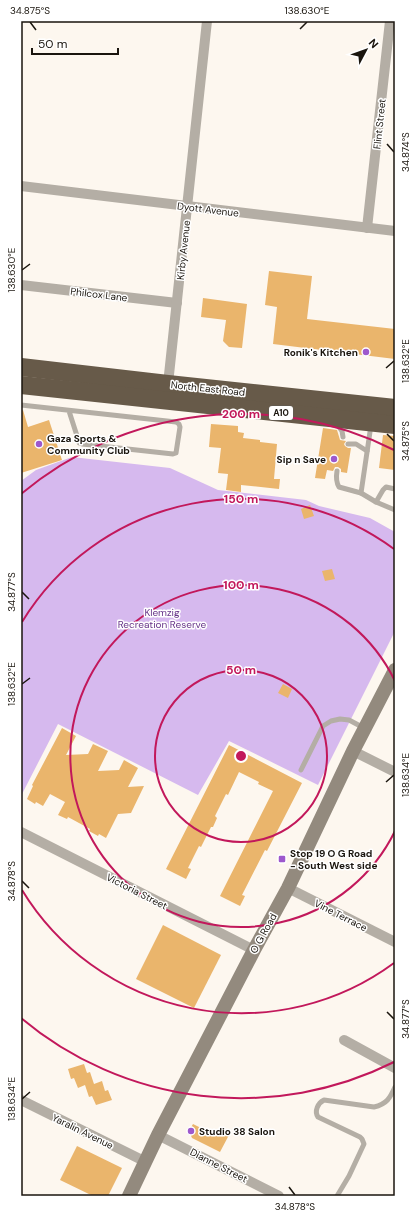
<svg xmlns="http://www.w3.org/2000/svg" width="416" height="1217" font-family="'DM Sans',sans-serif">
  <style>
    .green { fill: #d6b9ee }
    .building { fill: #eab56c }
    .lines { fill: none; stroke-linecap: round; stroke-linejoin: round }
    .lane { stroke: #b4aea5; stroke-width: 5 }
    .street { stroke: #b4aea5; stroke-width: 10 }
    .secondary { stroke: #938a7e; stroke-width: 14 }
    .highway { stroke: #675a49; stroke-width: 18 }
    .ticks { fill: none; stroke: #1a150e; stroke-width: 1.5 }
    .ring { fill: none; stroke: #c2185b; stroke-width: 2 }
    .poi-dot { fill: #9d58cd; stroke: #fff; stroke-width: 1.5 }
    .labels { text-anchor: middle; stroke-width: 3; stroke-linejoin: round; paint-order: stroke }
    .shield { fill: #fff; stroke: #5f5b56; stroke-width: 1 }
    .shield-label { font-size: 9px; font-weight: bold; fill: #1a150e }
    .street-label { font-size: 10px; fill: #1a150e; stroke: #fff }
    .poi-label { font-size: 10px; font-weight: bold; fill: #1a150e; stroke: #fff; text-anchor: start }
    .park-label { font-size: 10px; fill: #673589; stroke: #fff }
    .centre { fill: #c2185b; stroke: #fff; stroke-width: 2 }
    .ring-label { font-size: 12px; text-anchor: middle; font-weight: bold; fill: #c2185b; stroke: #fff; stroke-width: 3; stroke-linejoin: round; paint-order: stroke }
    .neatline { fill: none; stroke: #1a150e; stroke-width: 1.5 }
    .ticks-label { font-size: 10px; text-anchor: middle; fill: #1a150e }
  </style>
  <rect width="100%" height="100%" fill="#fdf7ef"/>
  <path class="green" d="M72,457L170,468L218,490L306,500L319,506L370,518L395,532V631L318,785L229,741L198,795L58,724L21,796V481L36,470Z"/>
  <g class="building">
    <path d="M269,271L312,276L307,319L395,329V359L273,344L277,307L265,305Z"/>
    <path d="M203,298L247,304L242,348L229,347L223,341L226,320L201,317Z"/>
    <path d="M23,410L28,427L49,420L62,460L21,473V411Z"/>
    <path d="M211,424L238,426V432L244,433L243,438L260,440V442L277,444L274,479H280L279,489L241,485V492L226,490L228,474L218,473L221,448L209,447Z"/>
    <path d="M323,428L337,430L340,440L346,441L344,444L345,446L348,448H351L347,473L341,472V469L338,467H335L333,471L327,470L325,479L315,478Z"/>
    <path d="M383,435L395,436V470L379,468Z"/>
    <path d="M310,505L314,516L304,519L301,509Z"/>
    <path d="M332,569L335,579L325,581L322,571Z"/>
    <path d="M283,684L292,689L288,698L278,693Z"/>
    <path d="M62,728L76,736L66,755L88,754L93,744L108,751L98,771L119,770L124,760L138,768L128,787L144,786L131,813L118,814L106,838L99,834L98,836L89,831L90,829L68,817L67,819L58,815L65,802L50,794L43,806L36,802L35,804L27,799L33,786L32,785Z"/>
    <path d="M229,745L302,783L267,851L265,850L242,895L245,896L240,906L220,896L273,791L258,784L259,782L239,772L228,795L226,794L215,816L217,818L213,827H211L201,847L199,846L188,868L191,869L186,879L166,869Z"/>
    <path d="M163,925L221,955L194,1008L136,979Z"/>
    <path d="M84,1064L87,1073L90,1072L94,1084L102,1081L105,1091L108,1090L112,1100L96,1105L92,1096L89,1097L85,1085L78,1088L74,1078L71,1079L68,1069Z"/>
    <path d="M193,1124L215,1135H229L220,1152L192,1138L189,1131Z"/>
    <path d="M77,1146L122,1168L108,1196H93L60,1180Z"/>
  </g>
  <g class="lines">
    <g class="lane">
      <path d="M21,405L176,422L179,424L180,427L176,453L173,454L82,444L79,443L78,439L69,411"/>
      <path d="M337,424L342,431L343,437"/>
      <path d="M371,425L361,493L376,502L395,510"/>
      <path d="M348,444H356L367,451"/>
      <path d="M337,471C336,477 336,482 339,487L361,493"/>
      <path d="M376,502L383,490L386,487L395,489"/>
      <path d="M301,770L323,726L331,721L340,719L349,720L364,728"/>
      <path d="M337,1196L349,1176L364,1144L362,1139L360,1137L318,1117C314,1111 318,1103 324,1100L374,1107C387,1104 390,1098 395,1087"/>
    </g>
    <g class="street">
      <path d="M21,186L395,231"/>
      <path d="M367,228L390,21"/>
      <path d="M21,285L177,303"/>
      <path d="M168,384L207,21"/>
      <path d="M353,751L395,772"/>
      <path d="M21,832L254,950"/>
      <path d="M288,888L395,942"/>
      <path d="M344,1040L395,1068"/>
      <path d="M21,1100L146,1162"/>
      <path d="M158,1135L279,1196"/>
    </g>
    <path class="secondary" d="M129,1196L158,1135L254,950L288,888L353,751L395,670"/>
    <g class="highway">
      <path d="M21,367L168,384L395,408"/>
      <path d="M21,385L395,425"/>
    </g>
  </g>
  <path class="ticks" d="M30,22L36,30M300,29L307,22M387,144L394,152M22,270L30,264M386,368L394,361M387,434L394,441M22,592L29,599M22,684L30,678M386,782L394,775M22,881L29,888M387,1012L394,1019M22,1099L30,1092M289,1187L295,1195"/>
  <g class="ring">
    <circle cx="241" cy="756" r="86"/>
    <path d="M395 831A171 171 0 1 1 395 681"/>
    <path d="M394 963A257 257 0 0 1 22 890M22 622A257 257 0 0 1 394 549"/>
    <path d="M394 1062A342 342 0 0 1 21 1018M21 494A342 342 0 0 1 394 450"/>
  </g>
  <g class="poi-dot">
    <circle cx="366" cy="352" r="4"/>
    <circle cx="39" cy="444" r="4"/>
    <circle cx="334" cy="459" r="4"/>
    <rect x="278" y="855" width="8" height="8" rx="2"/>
    <circle cx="191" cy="1131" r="4"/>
  </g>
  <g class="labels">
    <rect class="shield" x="269" y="406" width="24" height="14" rx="3"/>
    <g class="shield-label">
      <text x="281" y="416">A10</text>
    </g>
    <g class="street-label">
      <text transform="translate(379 124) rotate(-84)" y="4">Flint Street</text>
      <text transform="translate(208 209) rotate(7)" y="4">Dyott Avenue</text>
      <text transform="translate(183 250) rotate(-84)" y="4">Kirby Avenue</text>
      <text transform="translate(99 294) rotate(7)" y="4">Philcox Lane</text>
      <text transform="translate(208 388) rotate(6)" y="4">North East Road</text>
      <text transform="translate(137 891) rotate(27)" y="4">Victoria Street</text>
      <text transform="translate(341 915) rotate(27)" y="4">Vine Terrace</text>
      <text transform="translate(263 933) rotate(-61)" y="4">O G Road</text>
      <text transform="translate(83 1131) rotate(26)" y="4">Yaralin Avenue</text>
      <text transform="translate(219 1165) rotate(27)" y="4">Dianne Street</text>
    </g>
    <g class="poi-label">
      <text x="358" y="356" text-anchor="end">Ronik's Kitchen</text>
      <text x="47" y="442">Gaza Sports &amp;<tspan x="47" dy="12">Community Club</tspan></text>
      <text x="326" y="463" text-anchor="end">Sip n Save</text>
      <text x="290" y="857">Stop 19 O G Road<tspan x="290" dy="12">- South West side</tspan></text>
      <text x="199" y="1135">Studio 38 Salon</text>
    </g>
    <g class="park-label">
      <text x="162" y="616">Klemzig<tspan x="162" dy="12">Recreation Reserve</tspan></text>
    </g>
  </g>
  <circle cx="241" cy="756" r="6" class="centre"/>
  <g class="ring-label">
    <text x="241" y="418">200 m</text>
    <text x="241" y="503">150 m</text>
    <text x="241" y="589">100 m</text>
    <text x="241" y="674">50 m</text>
  </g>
  <rect width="416" height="1217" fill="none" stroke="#ffffff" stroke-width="44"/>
  <g transform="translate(366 50) rotate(49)" stroke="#ffffff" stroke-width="3" paint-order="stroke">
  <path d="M0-3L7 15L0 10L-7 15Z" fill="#1a150e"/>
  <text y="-6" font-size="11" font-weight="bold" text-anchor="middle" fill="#1a150e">N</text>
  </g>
  <path d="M32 48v6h86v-6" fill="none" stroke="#1a150e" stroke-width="2"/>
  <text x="38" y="48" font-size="12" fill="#1a150e" stroke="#ffffff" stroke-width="3" paint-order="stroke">50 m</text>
  <rect x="22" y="22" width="372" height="1173" class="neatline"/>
  <g class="ticks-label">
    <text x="30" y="14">34.875°S</text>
    <text x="307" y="14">138.630°E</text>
    <text transform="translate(405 152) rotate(-90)" y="4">34.874°S</text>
    <text transform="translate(11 270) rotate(-90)" y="4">138.630°E</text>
    <text transform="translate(405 361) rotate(-90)" y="4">138.632°E</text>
    <text transform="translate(405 441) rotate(-90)" y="4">34.875°S</text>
    <text transform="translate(11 592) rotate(-90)" y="4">34.877°S</text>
    <text transform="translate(11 684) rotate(-90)" y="4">138.632°E</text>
    <text transform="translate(405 775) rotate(-90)" y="4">138.634°E</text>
    <text transform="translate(11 881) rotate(-90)" y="4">34.878°S</text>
    <text transform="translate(405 1019) rotate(-90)" y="4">34.877°S</text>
    <text transform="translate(11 1099) rotate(-90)" y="4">138.634°E</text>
    <text x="295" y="1210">34.878°S</text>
  </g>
</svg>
